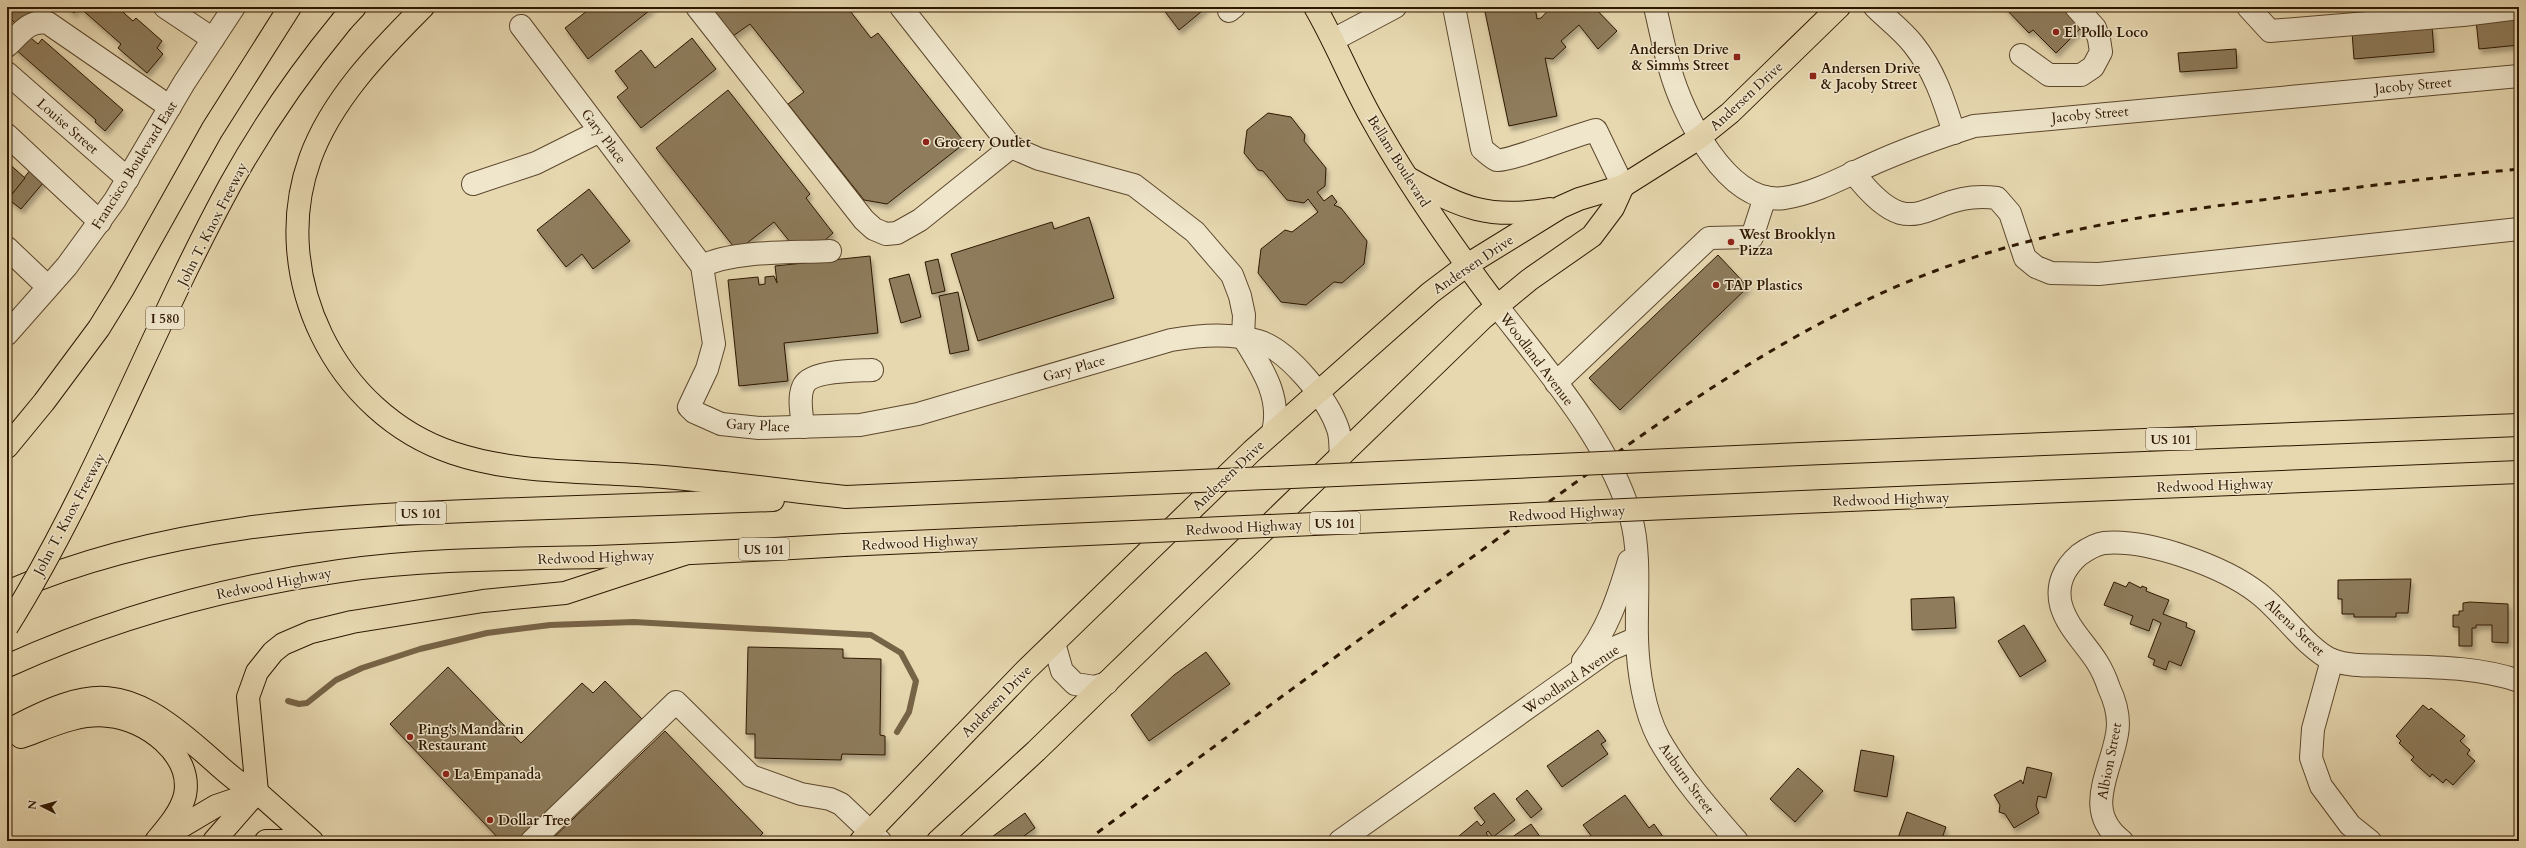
<svg xmlns="http://www.w3.org/2000/svg" width="2526" height="848" font-family="Cardo,serif">
  <style>
    .lines { fill: none; stroke-linecap: round; stroke-linejoin: round }
    .stream { stroke: #776346; stroke-width: 6 }
    .building { fill: #8e7b5c; stroke: #2e1700; filter: url(#shadow) }
    .minor-casing { stroke: #5c472c; stroke-width: 24 }
    .major-casing { stroke: #2e1700; stroke-width: 24 }
    .highway-casing { stroke: #2e1700; stroke-width: 24 }
    .minor { stroke: #efe6cc; stroke-width: 22 }
    .major { stroke: #e7d8b0; stroke-width: 22 }
    .highway { stroke: #e7d8b0; stroke-width: 22 }
    .rail { stroke: #2e1700; stroke-width: 3; stroke-dasharray: 7 7; stroke-linecap: butt }
    .highway-bridge-casing { stroke: #2e1700; stroke-width: 24; stroke-linecap: butt }
    .highway-bridge { stroke: #e7d8b0; stroke-width: 22 }
    .poi-dot { fill: #8f2418; stroke: #efe6cc; stroke-width: 1.5 }
    .labels { text-anchor: middle; stroke-width: 3; stroke-linejoin: round; paint-order: stroke }
    .shield { fill: #efe6cc; stroke: #68553d; stroke-width: 1 }
    .shield-label { font-size: 13px; font-weight: bold; fill: #2e1700 }
    .poi-label { font-size: 14px; font-weight: bold; fill: #2e1700; stroke: #efe6cc; text-anchor: start }
    .street-label { font-size: 14px; fill: #2e1700; stroke: #efe6cc }
  </style>
  <defs>
    <filter id="shadow"><feDropShadow dx="2.5" dy="4.5" stdDeviation="2" flood-color="#0004"/></filter>
  </defs>
  <rect width="100%" height="100%" fill="#e7d8b0"/>
  <filter id="stains"><feTurbulence type="fractalNoise" baseFrequency=".005" numOctaves="4"/><feColorMatrix values="0 0 0 0 .2 0 0 0 0 .09 0 0 0 0 .02 0 0 0 .5 -.17"/></filter>
  <radialGradient id="worn" r=".72"><stop offset=".6" stop-color="#630" stop-opacity="0"/><stop offset="1" stop-color="#630" stop-opacity=".3"/></radialGradient>
  <g class="lines">
    <path class="stream" d="M288,701L299,704L307,703L336,680L362,668L420,649L487,633L550,625L634,622L871,635L901,653L916,681L909,712L897,732"/>
  </g>
  <g class="building">
    <path d="M7,7H35L18,26L7,15Z"/>
    <path d="M67,7H117L133,21L136,18L162,41L157,48L163,54L147,73L118,48L121,44L79,7L74,13Z"/>
    <path d="M592,7H654L588,59L565,28Z"/>
    <path d="M710,7H847L871,38L878,33L965,143L887,204L864,200L788,104L804,92L750,24L733,36Z"/>
    <path d="M1207,7L1179,30L1163,9L1164,7Z"/>
    <path d="M1484,7H1535L1537,19L1541,18L1551,7H1594L1617,31L1598,49L1579,25L1561,41L1566,47L1553,59L1545,58L1557,116L1509,126Z"/>
    <path d="M2004,7H2061L2081,28L2056,53L2033,30L2029,33Z"/>
    <path d="M2519,16V45L2479,49L2476,20Z"/>
    <path d="M2432,26L2434,52L2354,59L2352,32Z"/>
    <path d="M26,34L38,44L42,39L123,110L105,131L95,122L96,120L14,48Z"/>
    <path d="M692,38L716,69L641,128L617,97L628,88L615,71L641,50L655,68Z"/>
    <path d="M2236,49L2237,68L2180,72L2178,53Z"/>
    <path d="M728,90L810,194L806,198L833,233L823,242L794,247L774,222L737,251L656,148Z"/>
    <path d="M1268,113L1291,117L1305,135L1304,141L1326,168L1325,186L1317,192L1324,201L1332,195L1337,202L1334,205L1341,208L1367,241L1364,264L1342,283L1334,282L1306,305L1281,302L1258,273L1261,249L1285,230L1292,232L1318,212L1308,199L1304,203L1287,200L1263,171L1258,170L1244,153L1247,130Z"/>
    <path d="M40,157L54,170L21,209L8,199Z"/>
    <path d="M7,162L25,178L8,199L7,198Z"/>
    <path d="M589,189L630,241L593,269L582,254L566,267L537,230Z"/>
    <path d="M1089,217L1114,298L978,341L951,254L1052,222L1054,229Z"/>
    <path d="M1718,255L1748,287L1620,410L1589,378Z"/>
    <path d="M870,256L878,333L784,343L788,381L739,386L728,280L758,277L759,285L765,284V277L774,276L777,283L775,266Z"/>
    <path d="M938,259L945,291L932,294L925,262Z"/>
    <path d="M909,274L921,317L901,323L889,279Z"/>
    <path d="M958,292L969,350L950,354L939,296Z"/>
    <path d="M2411,579L2408,613H2396V617H2354V614H2342V599H2338V580Z"/>
    <path d="M2114,582L2126,587L2129,582L2141,588L2142,586L2147,588L2146,591L2169,600L2163,614L2187,623L2186,627L2195,631L2181,666L2169,661L2166,670L2153,665L2155,660L2148,657L2161,623L2153,619L2149,631L2130,624L2133,616L2104,605Z"/>
    <path d="M1954,597L1956,628L1912,630L1911,599Z"/>
    <path d="M2470,602L2508,604V643L2492,642V625H2476V628H2472V646H2459V627H2453V615H2459V611H2463V603Z"/>
    <path d="M2024,625L2046,661L2020,677L1998,641Z"/>
    <path d="M748,647L843,649V658L881,659L880,735L885,736V755L842,754L841,760L755,758V734H746Z"/>
    <path d="M1206,652L1230,684L1149,741L1131,715L1174,675Z"/>
    <path d="M448,667L521,743L582,683L593,693L605,681L642,719L517,841H501L390,724Z"/>
    <path d="M2423,705L2429,710L2431,708L2465,736L2460,741L2470,750L2467,754L2475,761L2453,785L2446,779L2443,783L2432,774L2430,777L2411,760L2414,757L2399,743L2401,741L2396,736Z"/>
    <path d="M1598,730L1606,741L1601,744L1608,754L1562,787L1547,766Z"/>
    <path d="M665,731L763,833L755,841H550Z"/>
    <path d="M1861,750L1894,756L1887,797L1854,791Z"/>
    <path d="M2027,767L2052,773L2046,798L2038,796L2036,806L2039,813L2014,828L2005,814L1999,812L2000,805L1994,795L2021,780L2023,784Z"/>
    <path d="M1798,768L1823,791L1795,822L1770,799Z"/>
    <path d="M1527,790L1542,809L1531,818L1516,799Z"/>
    <path d="M1494,793L1515,820L1493,837L1488,831L1486,833L1490,839L1488,841H1463L1459,836L1477,821L1481,826L1485,822L1474,808Z"/>
    <path d="M1625,795L1649,828L1654,824L1666,841H1595L1583,825Z"/>
    <path d="M1907,812L1946,827L1941,841H1897Z"/>
    <path d="M1025,813L1035,828L1017,841H990L989,839Z"/>
    <path d="M1531,824L1543,841H1509L1508,840Z"/>
  </g>
  <g class="lines">
    <defs>
      <g id="minor">
        <path d="M165,7L213,39"/>
        <path d="M697,7L864,220L874,229L886,234L897,233L920,220L1011,147"/>
        <path d="M901,7L1011,147L1039,159L1134,185L1195,232L1232,275L1240,296L1244,315L1243,337"/>
        <path d="M1454,7L1482,149C1486,152 1492,158 1497,160C1509,162 1577,134 1596,130L1623,186"/>
        <path d="M1655,7C1660,28 1664,49 1670,69C1682,113 1727,206 1784,198C1817,193 1847,175 1877,162C1909,148 1940,137 1974,126L2519,76"/>
        <path d="M1875,7C1887,19 1902,30 1913,44C1934,70 1944,100 1954,133"/>
        <path d="M2248,7L2270,31L2463,15L2519,8"/>
        <path d="M1229,11L1234,7"/>
        <path d="M521,26L702,266L714,344L707,369L689,407L694,412L721,424L759,428L860,425L918,414L1171,340C1199,335 1230,332 1258,341C1288,350 1328,399 1338,429C1341,437 1340,447 1341,456"/>
        <path d="M1333,40L1395,7"/>
        <path d="M7,46C20,34 29,19 48,23L170,107"/>
        <path d="M2021,55L2049,75H2081L2093,67L2101,52L2099,39L2095,28L2076,7"/>
        <path d="M7,73L128,179"/>
        <path d="M7,135L100,222"/>
        <path d="M1853,172C1917,255 1924,188 1997,198L2010,213L2025,258L2036,267L2051,273L2099,274L2519,229"/>
        <path d="M473,184L536,163L600,131"/>
        <path d="M7,248L48,287"/>
        <path d="M702,266C735,250 793,253 830,251"/>
        <path d="M1497,306C1545,368 1610,442 1631,518C1641,552 1636,603 1637,639C1638,671 1644,711 1659,739C1680,776 1709,809 1737,841"/>
        <path d="M7,334L67,266L115,200L184,83L234,7"/>
        <path d="M1243,337C1261,367 1282,396 1273,432"/>
        <path d="M1556,383L1709,238L1752,237L1765,197"/>
        <path d="M803,427C802,414 798,399 803,387C809,370 856,371 872,370"/>
        <path d="M1054,643L1062,671L1075,684L1095,687L1107,683"/>
        <path d="M2332,660L2313,729L2311,758L2321,786L2350,825L2370,841"/>
        <path d="M1583,661C1607,631 1618,598 1629,561"/>
        <path d="M532,841L676,702L751,776L801,794L830,799L841,804L880,841"/>
        <path d="M1340,841L1609,650L1637,638"/>
        <path d="M2122,841C2082,811 2111,772 2117,734C2120,718 2116,703 2109,688C2106,679 2102,670 2097,662C2085,643 2067,627 2061,605C2056,585 2064,568 2079,555C2086,550 2095,544 2104,543C2148,539 2223,566 2258,593C2282,611 2307,649 2332,660C2350,667 2373,665 2392,666C2433,667 2480,667 2519,681"/>
      </g>
      <g id="major">
        <path d="M1315,7C1336,43 1351,82 1372,119C1408,184 1452,246 1497,306"/>
        <path d="M1410,179C1461,208 1490,220 1550,209"/>
        <path d="M257,792L312,841"/>
        <path d="M157,841L216,806L257,792"/>
        <path d="M214,841L257,792"/>
        <path d="M266,841H291"/>
        <path d="M861,841L1024,672L1252,451L1430,293L1467,265L1561,207L1579,199L1623,186L1699,138L1730,113L1839,7"/>
        <path d="M938,841L1036,751L1483,318L1529,280L1592,236L1613,208L1623,186"/>
      </g>
      <g id="highway">
        <path d="M423,7C380,50 331,100 310,159C268,275 335,414 453,453C515,474 586,471 651,476C716,481 781,490 846,497"/>
        <path d="M342,21L355,7"/>
        <path d="M7,447L44,402L99,328L123,289L212,130L290,7"/>
        <path d="M1823,453L2519,425"/>
        <path d="M1825,501L2519,472"/>
        <path d="M7,592C161,525 327,516 492,510C586,507 679,503 773,500"/>
        <path d="M7,666C113,618 225,587 340,571C424,559 511,559 596,557C679,554 762,550 844,545"/>
        <path d="M7,731C94,684 125,684 201,750C219,765 235,783 257,792L248,697L257,672L273,652L283,644L311,632L352,622L483,601L565,593L684,554"/>
        <path d="M21,737C49,727 79,712 109,716C145,719 193,754 185,795C181,812 167,828 156,841"/>
      </g>
    </defs>
    <use href="#minor" class="minor-casing"/>
    <use href="#major" class="major-casing"/>
    <use href="#highway" class="highway-casing"/>
    <use href="#minor" class="minor"/>
    <use href="#major" class="major"/>
    <use href="#highway" class="highway"/>
    <path class="rail" d="M1086,841C1237,730 1387,618 1539,509C1665,418 1789,326 1935,271C2046,229 2160,213 2277,198C2357,187 2438,177 2519,169"/>
    <defs>
      <g id="highway-bridge">
        <path d="M846,497L1823,453"/>
        <path d="M844,545L1825,501"/>
        <path d="M7,627C95,486 151,330 230,185C262,127 300,72 342,21"/>
      </g>
    </defs>
    <use href="#highway-bridge" class="highway-bridge-casing"/>
    <use href="#highway-bridge" class="highway-bridge"/>
  </g>
  <g class="poi-dot">
    <circle cx="2056" cy="32" r="4"/>
    <rect x="1733" y="53" width="8" height="8" rx="2"/>
    <rect x="1809" y="72" width="8" height="8" rx="2"/>
    <circle cx="926" cy="142" r="4"/>
    <circle cx="1731" cy="242" r="4"/>
    <circle cx="1716" cy="285" r="4"/>
    <circle cx="410" cy="737" r="4"/>
    <circle cx="446" cy="774" r="4"/>
    <circle cx="490" cy="820" r="4"/>
  </g>
  <g class="labels">
    <g class="shield">
      <rect x="146" y="307" width="38" height="22" rx="3"/>
      <rect x="2146" y="428" width="50" height="22" rx="3"/>
      <rect x="396" y="502" width="50" height="22" rx="3"/>
      <rect x="1310" y="512" width="50" height="22" rx="3"/>
      <rect x="739" y="538" width="50" height="22" rx="3"/>
    </g>
    <g class="shield-label">
      <text x="165" y="323">I 580</text>
      <text x="2171" y="444">US 101</text>
      <text x="421" y="518">US 101</text>
      <text x="1335" y="528">US 101</text>
      <text x="764" y="554">US 101</text>
    </g>
    <g class="poi-label">
      <text x="2064" y="37">El Pollo Loco</text>
      <text x="1729" y="54" text-anchor="end">Andersen Drive<tspan x="1729" dy="16">&amp; Simms Street</tspan></text>
      <text x="1821" y="73">Andersen Drive<tspan x="1821" dy="16">&amp; Jacoby Street</tspan></text>
      <text x="934" y="147">Grocery Outlet</text>
      <text x="1739" y="239">West Brooklyn<tspan x="1739" dy="16">Pizza</tspan></text>
      <text x="1724" y="290">TAP Plastics</text>
      <text x="418" y="734">Ping's Mandarin<tspan x="418" dy="16">Restaurant</tspan></text>
      <text x="454" y="779">La Empanada</text>
      <text x="498" y="825">Dollar Tree</text>
    </g>
    <g class="street-label">
      <text transform="translate(2413 85) rotate(-5)" y="5">Jacoby Street</text>
      <text transform="translate(1746 96) rotate(-43)" y="5">Andersen Drive</text>
      <text transform="translate(2090 114) rotate(-5)" y="5">Jacoby Street</text>
      <text transform="translate(68 126) rotate(41)" y="5">Louise Street</text>
      <text transform="translate(604 136) rotate(53)" y="5">Gary Place</text>
      <text transform="translate(1399 161) rotate(58)" y="5">Bellam Boulevard</text>
      <text transform="translate(134 165) rotate(-58)" y="5">Francisco Boulevard East</text>
      <text transform="translate(212 224) rotate(-63)" y="5">John T. Knox Freeway</text>
      <text transform="translate(1473 264) rotate(-34)" y="5">Andersen Drive</text>
      <text transform="translate(1537 359) rotate(53)" y="5">Woodland Avenue</text>
      <text transform="translate(1074 368) rotate(-16)" y="5">Gary Place</text>
      <text transform="translate(758 425) rotate(3)" y="5">Gary Place</text>
      <text transform="translate(1228 475) rotate(-44)" y="5">Andersen Drive</text>
      <text transform="translate(2215 485) rotate(-2)" y="5">Redwood Highway</text>
      <text transform="translate(1891 499) rotate(-2)" y="5">Redwood Highway</text>
      <text transform="translate(1567 513) rotate(-3)" y="5">Redwood Highway</text>
      <text transform="translate(69 514) rotate(-62)" y="5">John T. Knox Freeway</text>
      <text transform="translate(1244 527) rotate(-3)" y="5">Redwood Highway</text>
      <text transform="translate(920 542) rotate(-3)" y="5">Redwood Highway</text>
      <text transform="translate(596 557) rotate(-2)" y="5">Redwood Highway</text>
      <text transform="translate(274 583) rotate(-11)" y="5">Redwood Highway</text>
      <text transform="translate(2295 627) rotate(43)" y="5">Altena Street</text>
      <text transform="translate(1571 679) rotate(-34)" y="5">Woodland Avenue</text>
      <text transform="translate(996 701) rotate(-46)" y="5">Andersen Drive</text>
      <text transform="translate(2109 761) rotate(-79)" y="5">Albion Street</text>
      <text transform="translate(1687 778) rotate(54)" y="5">Auburn Street</text>
    </g>
  </g>
  <rect width="2526" height="848" fill="none" stroke="#e7d8b0" stroke-width="24"/>
  <rect x="8" y="8" width="2510" height="832" fill="none" stroke="#2e1700" stroke-width="2"/>
  <rect x="12" y="12" width="2502" height="824" fill="none" stroke="#2e1700"/>
  <g transform="translate(42 806) rotate(276)" stroke="#efe6cc" stroke-width="3" paint-order="stroke">
  <path d="M0-3L7 15L0 10L-7 15Z" fill="#2e1700"/>
  <text y="-6" font-size="11" font-weight="bold" text-anchor="middle" fill="#2e1700">N</text>
  </g>
  <rect width="100%" height="100%" filter="url(#stains)"/>
  <rect width="100%" height="100%" fill="url(#worn)"/>
</svg>
